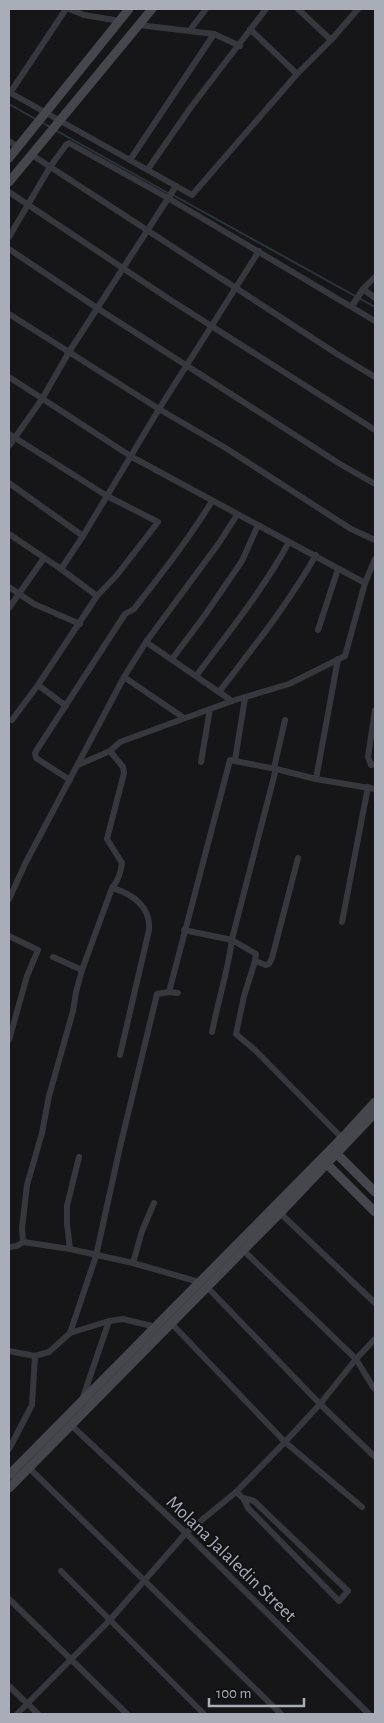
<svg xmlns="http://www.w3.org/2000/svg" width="384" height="1723" font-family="'Alegreya Sans',sans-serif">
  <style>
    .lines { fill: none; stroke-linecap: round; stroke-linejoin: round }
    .stream { stroke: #2c353c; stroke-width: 2 }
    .street { stroke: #37383d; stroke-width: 6 }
    .secondary { stroke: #45474d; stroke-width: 9 }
    .labels { text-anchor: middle; stroke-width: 4; stroke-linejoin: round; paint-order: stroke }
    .street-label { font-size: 19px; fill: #a8adb8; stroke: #111113 }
  </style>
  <rect width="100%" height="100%" fill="#161618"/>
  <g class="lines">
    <g class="stream">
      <path d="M9,104L37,120"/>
      <path d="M41,122L50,127"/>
      <path d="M57,131L168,193"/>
      <path d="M173,195L375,307"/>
    </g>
    <g class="street">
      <path d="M69,9L84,15L120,21"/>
      <path d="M298,9L331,40"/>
      <path d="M139,25L214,34L240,46"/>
      <path d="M250,29L297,74"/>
      <path d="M190,30L206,9"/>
      <path d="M9,92L192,195L297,74L331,40L358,9"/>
      <path d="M10,93L66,9"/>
      <path d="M9,141L18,147"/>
      <path d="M32,155L337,354L375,377"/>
      <path d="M130,160L214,34"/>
      <path d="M148,169L191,107L266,9"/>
      <path d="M9,192L169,299L375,430"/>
      <path d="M9,237L50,167L66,145L69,143L168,198L375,321"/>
      <path d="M9,249L97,308L340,464L375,484"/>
      <path d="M363,289L375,298"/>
      <path d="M352,306L363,289L375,277"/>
      <path d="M9,314L159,409L224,447L351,529L375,540"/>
      <path d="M9,377L132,457L365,583"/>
      <path d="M9,434L107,496L158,522L117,575L97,596L38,685L12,720"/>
      <path d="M9,446L42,399L69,352L176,186"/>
      <path d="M9,483L83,536"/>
      <path d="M9,534L61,569L97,596"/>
      <path d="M61,569L83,536L159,409L259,251"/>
      <path d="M9,587L34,604L80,624"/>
      <path d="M9,608L44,558"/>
      <path d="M318,630L338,569"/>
      <path d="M146,642L232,701"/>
      <path d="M172,659L205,615L242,561L258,525"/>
      <path d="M196,676C228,633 263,590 289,542"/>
      <path d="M124,677L184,718"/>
      <path d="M38,685L66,706"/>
      <path d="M219,692C253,648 288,604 316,555"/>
      <path d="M375,710L368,757L371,765L375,764"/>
      <path d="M235,760L245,698"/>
      <path d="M201,762L210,709"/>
      <path d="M78,765L110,751L120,742L232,701L289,684L345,656L365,583L375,559"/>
      <path d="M274,768L285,720"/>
      <path d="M316,779L338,659"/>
      <path d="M70,780L36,758L35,753L38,748L125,614L134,609C161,574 189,539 212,501"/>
      <path d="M112,888C133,894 151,907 149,930L120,1055"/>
      <path d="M9,899L26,862L124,677L146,642L219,543L237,515"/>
      <path d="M342,922L368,787"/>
      <path d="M184,930L232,940L256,954L255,961L244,996L236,1034L255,1050L345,1141"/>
      <path d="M9,936L38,950L27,976L9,1040"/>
      <path d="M53,957L82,970"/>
      <path d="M255,961L266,965L269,964L272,958L298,858"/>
      <path d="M169,992L230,760L276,769L316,779L375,789"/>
      <path d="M212,1032C218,1001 228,971 232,939L276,769"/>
      <path d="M280,1213L375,1303"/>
      <path d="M23,1242L22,1228L27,1185L42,1133L49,1096L73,1011L76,992L82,970L112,888C118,881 121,872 122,863L107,839L124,773L123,767L110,751"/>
      <path d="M9,1247L17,1246L23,1242L70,1249L133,1263L199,1282"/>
      <path d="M70,1249L67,1224V1206L79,1157"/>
      <path d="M243,1250L356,1359L373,1387L375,1389"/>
      <path d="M133,1263L142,1231L154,1203"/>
      <path d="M207,1287L320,1404L375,1457"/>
      <path d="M171,1323L285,1442L362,1507"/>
      <path d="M70,1333L96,1256L120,1147L157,994L169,992L178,993"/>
      <path d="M9,1351L35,1356L49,1352L70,1333L109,1321L123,1319L156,1327"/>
      <path d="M82,1400L109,1321"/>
      <path d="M71,1425L186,1533L369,1714"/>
      <path d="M9,1449L32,1405L35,1356"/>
      <path d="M29,1468L281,1714"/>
      <path d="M236,1492L243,1498L248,1508L339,1601L348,1591L254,1501L243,1498"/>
      <path d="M61,1571L204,1714"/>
      <path d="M9,1599L127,1714"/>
      <path d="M9,1686L38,1714"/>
      <path d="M17,1714L109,1621L186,1533L236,1492L285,1442L320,1404L356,1359L375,1339"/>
    </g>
    <g class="secondary">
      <path d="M9,158L129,9"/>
      <path d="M9,182L152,9"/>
      <path d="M333,1150L375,1192"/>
      <path d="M323,1160L375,1212"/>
      <path d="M9,1475L342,1138L375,1102"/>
      <path d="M9,1488L280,1213L375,1113"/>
    </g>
  </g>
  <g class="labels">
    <g class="street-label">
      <text transform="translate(232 1558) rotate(44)" y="7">Molana Jalaledin Street</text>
    </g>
  </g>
  <rect width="384" height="1723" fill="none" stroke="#a8adb8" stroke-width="20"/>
  <path d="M209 1698v8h95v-8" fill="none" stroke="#a8adb8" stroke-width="2.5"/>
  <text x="216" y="1698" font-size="15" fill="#a8adb8" stroke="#111113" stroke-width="4" paint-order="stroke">100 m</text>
</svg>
